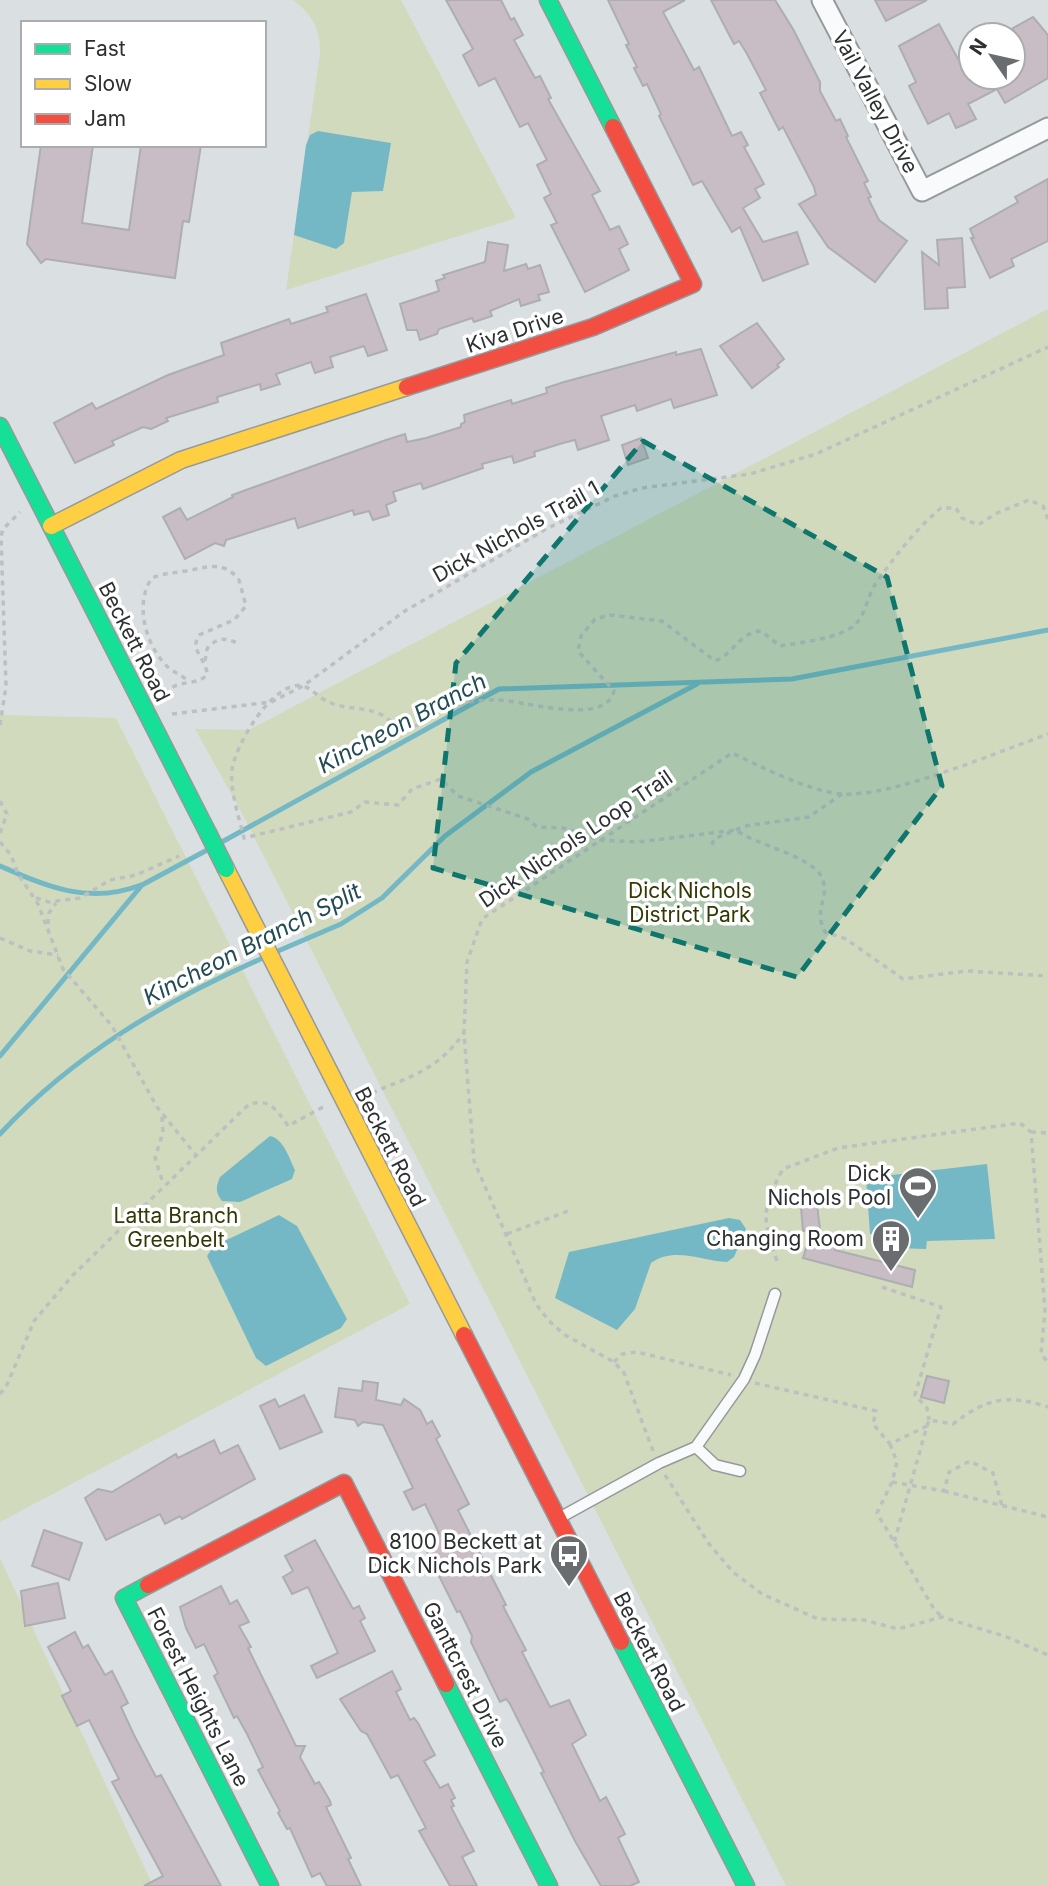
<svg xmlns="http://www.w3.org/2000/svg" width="1048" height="1886" font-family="Inter,sans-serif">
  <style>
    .green { fill: #d1dabc }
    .water { fill: #75b8c5 }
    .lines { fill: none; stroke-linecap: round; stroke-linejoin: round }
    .stream { stroke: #75b8c5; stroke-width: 5 }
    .building { fill: #c8bdc5; stroke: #adaeb0; stroke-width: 2 }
    .lane-casing { stroke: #95999b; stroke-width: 13 }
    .street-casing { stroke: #95999b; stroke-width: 23 }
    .fast-casing { stroke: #95999b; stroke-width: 19 }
    .slow-casing { stroke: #95999b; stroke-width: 19 }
    .jam-casing { stroke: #95999b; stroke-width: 19 }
    .path { stroke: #bebfc0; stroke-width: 3.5; stroke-dasharray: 5 5; stroke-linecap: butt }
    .lane { stroke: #f9fafb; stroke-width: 10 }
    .street { stroke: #f9fafb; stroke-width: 19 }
    .fast { stroke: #16e098; stroke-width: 16 }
    .slow { stroke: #ffcf43; stroke-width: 16 }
    .jam { stroke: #f24e42; stroke-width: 16 }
    .fast-bridge-casing { stroke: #95999b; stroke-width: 19; stroke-linecap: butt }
    .fast-bridge { stroke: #16e098; stroke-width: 16 }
    .marked { fill: #0f766e; fill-opacity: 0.2; stroke: #0f766e; stroke-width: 5; stroke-dasharray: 14 9; stroke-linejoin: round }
    .labels { text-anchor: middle; stroke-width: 7; stroke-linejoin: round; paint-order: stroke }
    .street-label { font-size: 21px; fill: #2d3032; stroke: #fff }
    .park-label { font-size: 21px; fill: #323904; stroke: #fff }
    .poi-label { font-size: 21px; fill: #2d3032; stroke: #fff; text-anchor: end }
    .water-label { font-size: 23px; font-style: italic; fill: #224c53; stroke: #fff }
  </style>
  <rect width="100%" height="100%" fill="#dadfe2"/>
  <g class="green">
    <path d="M293,0H401L516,218L286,290L320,54C321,30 312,14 293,0Z"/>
    <path d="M1048,309V1886H786L243,815L195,729L249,730Z"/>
    <path d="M0,715L116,718L410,1304L0,1522Z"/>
    <path d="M0,1558L153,1886H0Z"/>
  </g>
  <g class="water">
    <path d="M318,131L391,143L383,191L352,192L344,243L336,249L294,235L306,145L310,135Z"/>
    <path d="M270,1136C284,1139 289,1158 295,1170L292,1179L240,1202L222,1201C215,1193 216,1186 220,1177Z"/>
    <path d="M987,1164L995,1239L927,1241L926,1249L891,1248L892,1234H870L866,1178Z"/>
    <path d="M279,1215L297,1226L347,1319L341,1328L266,1366L256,1358L207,1256L214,1246Z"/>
    <path d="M729,1218L740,1220L746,1229L734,1257L727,1262C702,1261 674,1246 651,1263L635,1309L617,1330L555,1298L569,1252Z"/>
  </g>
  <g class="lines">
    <g class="stream">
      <path d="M220,843L499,689L792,679L1048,630"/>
      <path d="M0,866C48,887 89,905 141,885"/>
      <path d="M278,951L341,924L382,898L445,836L531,772L697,684"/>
      <path d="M0,1056L142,885L209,849"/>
      <path d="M0,1134C73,1055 165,1001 263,958"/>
    </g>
  </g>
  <g class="building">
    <path d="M446,0H501L511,20L514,18L523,35L514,40L535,78L540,76L551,98L548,99L600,191L592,195L610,230L619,226L628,244L619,249L629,270L585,292L551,225L557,223L544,198L551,194L537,165L547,160L528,123L520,127L495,78L479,86L463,55L473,49Z"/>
    <path d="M608,0H685L663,12L694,70L699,67L732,136L741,132L748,145L744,147L764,184L755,189L760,198L743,208L763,242L797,232L808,264L763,281L740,227L732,232L702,181L693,185L659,116L661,114L647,84L643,86L634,68L637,67L626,45L629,44Z"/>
    <path d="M711,0H775L793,29L820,82V91L836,121L840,119L848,136L846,137L868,181L864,183L871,197L868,198L879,220L907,241L875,282L828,247L799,204L816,195L814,187L783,127L779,130L760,93L766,90L746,52L739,41L734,44Z"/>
    <path d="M875,0H927L886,21Z"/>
    <path d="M1033,17L1048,35V78L1005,103L997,89L968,104L976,119L963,125L956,128L949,113L928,124L909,86L916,82L899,46L939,24L958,59L971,53V77H1013V28Z"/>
    <path d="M41,145H93L82,223L129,230L141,145H201L189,222L183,221L175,278L46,259L41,263L27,244Z"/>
    <path d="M1048,179V241L1011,259L1014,266L990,278L971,238H974L970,229L1018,202L1015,197Z"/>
    <path d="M962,238L965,287L947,288L948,308L925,309L922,252L939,265L937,240Z"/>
    <path d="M488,242L508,245L504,271L526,264L528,269L540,265L549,292L538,295L540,300L521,306L519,299L490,311L492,316L474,322L472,318L439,329L437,334L420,340L417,330H407L400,304L439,291L436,281L445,278L443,275L485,262Z"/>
    <path d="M366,294L387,350L368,356L364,346L330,357L333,367L315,373L311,362L276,374L280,384L261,390L260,384L217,397L218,402L166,418L168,421L151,429L143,427L112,441L114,445L75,463L54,423L92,403L96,409L168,375L224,355L221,343L289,319L291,324L328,312L326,307Z"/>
    <path d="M757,323L784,359L777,365L779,367L752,388L720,346Z"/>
    <path d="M701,349L717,395L674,408L671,399L637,411L635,405L601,416L609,440L578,450L575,440L563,443L534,452L535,456L514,463L512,456L482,464L483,468L423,489L421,483L393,492L396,501L386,505L389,515L373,520L369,511L354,515L353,510L298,528L295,518L226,540L224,546L215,543L185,559L163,517L180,508L187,520L233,497L232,495L386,440L405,434L407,442L426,438L461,427V424L465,422L464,415L511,400L512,404L547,393L546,388L564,382L676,352V355Z"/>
    <path d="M641,438L648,458L628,465L622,445Z"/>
    <path d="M817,1205L820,1229L813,1230L839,1237L835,1250L915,1270L912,1287L803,1258L812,1230L803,1231L801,1207Z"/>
    <path d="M927,1376L949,1381L944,1403L921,1397Z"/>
    <path d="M363,1381L378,1383L376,1400L401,1405L404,1399L420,1410L427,1424L432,1421L440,1436L436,1439L469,1504L458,1510L506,1605L503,1606L526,1650L522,1652L550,1707L569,1700L586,1735L572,1744L600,1801L606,1797L625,1834L618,1838L639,1882L630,1886H601L575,1841L541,1773L544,1772L510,1704L506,1699L500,1702L471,1642L472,1636L460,1611L457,1612L422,1542L439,1533L425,1504L413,1510L404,1492L413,1488L383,1425L363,1422L358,1426L355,1420L335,1417L339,1388L362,1391Z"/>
    <path d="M304,1395L322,1432L280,1449L260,1406L275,1399L279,1407Z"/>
    <path d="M214,1440L220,1454L238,1445L255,1479L182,1519L180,1516L165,1524L160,1514L106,1540L85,1498L98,1489L112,1492L176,1454L178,1458Z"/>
    <path d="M44,1530L82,1543L69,1580L32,1566Z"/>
    <path d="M315,1540L353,1609L359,1606L365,1618L360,1621L375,1651L317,1678L311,1666L338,1653L308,1587L292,1594L283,1577L293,1571L285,1556Z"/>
    <path d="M58,1583L65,1618L25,1626L21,1591Z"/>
    <path d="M221,1586L230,1604L237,1600L249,1622L239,1626L251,1647L248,1648L296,1746H305L300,1757L315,1784L319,1782L330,1801L331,1805L326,1807L351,1858L348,1859L361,1886H327L320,1873L312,1877L290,1828L287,1829L278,1813L280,1811L258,1770L263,1767L247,1734L237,1716L234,1718L214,1676L218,1673L204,1644L196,1648L186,1628L180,1607Z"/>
    <path d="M75,1632L83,1648L88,1645L105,1675L112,1671L128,1703L121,1707L134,1735L156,1777L161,1775L221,1886H144L163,1876L112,1782L119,1779L89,1720L77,1726L62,1696L71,1691L48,1647Z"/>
    <path d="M392,1671L401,1689L396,1692L410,1720L414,1718L418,1723L435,1755L424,1761L440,1788L448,1784L455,1798L451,1800L454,1806L451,1807L474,1851L462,1857L477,1886H450L419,1831L426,1828L398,1775L391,1778L367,1734L361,1731L340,1699Z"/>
  </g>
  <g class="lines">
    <defs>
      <g id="lane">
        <path d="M696,1447L715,1465L740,1471"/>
        <path d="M561,1517L659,1463L696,1447L744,1379L755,1355L775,1294"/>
      </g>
      <path id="street" d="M822,0L922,191L1048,128"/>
      <g id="fast">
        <path d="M548,0L613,127"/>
        <path d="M0,426L208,833"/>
        <path d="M148,1585L124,1598L270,1886"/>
        <path d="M621,1642L746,1886"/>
        <path d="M446,1684L549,1886"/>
      </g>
      <g id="slow">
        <path d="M51,526L181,460L407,387"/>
        <path d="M226,869L464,1335"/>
      </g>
      <g id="jam">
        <path d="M407,387L593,327L693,284L613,127"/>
        <path d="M464,1335L621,1642"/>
        <path d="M148,1585L344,1483L446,1684"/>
      </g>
    </defs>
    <use href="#lane" class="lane-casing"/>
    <use href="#street" class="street-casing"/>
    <use href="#fast" class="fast-casing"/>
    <use href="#slow" class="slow-casing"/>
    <use href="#jam" class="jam-casing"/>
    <g class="path">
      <path d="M1048,519L1043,506L1029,500L997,513L978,525L962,518L956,508H941C916,529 895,556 876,583C866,597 866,620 849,629C829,640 802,642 780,646L761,631C738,633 735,653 715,661L662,621L610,615L595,619L581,636L578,651L614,691C605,728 520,699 495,700C480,700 462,702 448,708C436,713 417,729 405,728C394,727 388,717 378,713C362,707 345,709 331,703C321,700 313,689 303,686C274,679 235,745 232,770C230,792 239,817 244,838L351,812L365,802L398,805L412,789L441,779L458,796L528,819L537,827L563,828L600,840L638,842L736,830C757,846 815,856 823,880C829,901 813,908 825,932L846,939L903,979L967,971L1048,976"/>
      <path d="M205,661L207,649C217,637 225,637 239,644"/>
      <path d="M165,694C177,678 195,687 207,675C207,659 189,651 199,635L234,620L246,606L239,580C224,560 207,567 186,571C174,573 164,573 152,578C133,604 147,650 170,669C177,674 183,675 188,682"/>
      <path d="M172,714L271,702L303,686L405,611L546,529L615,496L642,488L750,474L816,454L1048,347"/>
      <path d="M0,725L6,686L1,536L3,529L20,512"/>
      <path d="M0,801L7,814L0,833"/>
      <path d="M0,842L11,855L18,874L38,904L63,969L112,1026L157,1107L195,1154"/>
      <path d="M712,845L714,839L745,826L809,817L842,794"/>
      <path d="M36,898L49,902L80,898L110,880L136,875L179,856"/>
      <path d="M48,924L49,913L56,903"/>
      <path d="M0,938L30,951L58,955"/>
      <path d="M372,1093C413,1075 436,1071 464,1033"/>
      <path d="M162,1117L163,1132L155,1158L163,1183"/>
      <path d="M1031,1132L1048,1133"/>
      <path d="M507,1234L568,1211"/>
      <path d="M777,1261C762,1218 761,1209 783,1169L838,1148L1020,1123L1031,1132L1045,1310L1041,1354L1048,1362"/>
      <path d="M882,1287L941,1307L915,1395L927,1408L929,1420"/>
      <path d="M614,1362L622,1354L637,1352L731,1375"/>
      <path d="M755,1383L876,1411L873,1424L890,1444L927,1426L894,1543"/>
      <path d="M0,1394L6,1387L34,1321L73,1275L246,1107C266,1094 278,1111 288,1126L323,1107"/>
      <path d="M927,1426L929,1420L953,1424C987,1398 1007,1394 1048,1407"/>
      <path d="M890,1444L897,1462L892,1482L944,1491L949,1472L970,1461L993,1473L1002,1506"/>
      <path d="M653,1451L624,1373L614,1362L565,1335L549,1321L536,1304L474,1161L464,1033L467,962L482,919L732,753C762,767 810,792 843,794C893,797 997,752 1048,734"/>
      <path d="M665,1475L709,1544L733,1572L762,1594L818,1619L864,1620L898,1629L942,1617L1007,1637L1048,1655"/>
      <path d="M892,1482L877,1513L934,1609L942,1617"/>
      <path d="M944,1491L1048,1517"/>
    </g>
    <use href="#lane" class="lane"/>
    <use href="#street" class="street"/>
    <use href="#fast" class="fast"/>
    <use href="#slow" class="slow"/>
    <use href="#jam" class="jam"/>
    <defs>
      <path id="fast-bridge" d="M208,833L226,869"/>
    </defs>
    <use href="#fast-bridge" class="fast-bridge-casing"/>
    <use href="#fast-bridge" class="fast-bridge"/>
  </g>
  <path class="marked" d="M643,441L887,577L942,786L797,977L433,868L456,663Z"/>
  <defs>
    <symbol id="stadium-pin" viewBox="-11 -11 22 30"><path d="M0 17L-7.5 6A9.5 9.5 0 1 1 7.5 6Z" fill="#6a6d70" stroke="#fff"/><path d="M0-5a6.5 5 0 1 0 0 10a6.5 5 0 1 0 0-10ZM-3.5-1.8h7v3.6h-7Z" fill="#fff"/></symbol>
    <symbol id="building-pin" viewBox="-11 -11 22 30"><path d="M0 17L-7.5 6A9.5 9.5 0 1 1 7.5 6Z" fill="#6a6d70" stroke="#fff"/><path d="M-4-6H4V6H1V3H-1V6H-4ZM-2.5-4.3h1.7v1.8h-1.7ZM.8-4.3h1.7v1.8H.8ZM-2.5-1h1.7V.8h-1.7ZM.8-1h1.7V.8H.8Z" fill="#fff"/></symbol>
    <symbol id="bus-pin" viewBox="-11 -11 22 30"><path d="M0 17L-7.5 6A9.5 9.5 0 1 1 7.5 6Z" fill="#6a6d70" stroke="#fff"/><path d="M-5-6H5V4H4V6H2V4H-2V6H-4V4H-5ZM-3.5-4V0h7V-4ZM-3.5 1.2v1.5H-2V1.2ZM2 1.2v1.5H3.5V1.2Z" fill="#fff"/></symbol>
  </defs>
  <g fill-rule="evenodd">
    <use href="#stadium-pin" x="896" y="1164" width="44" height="60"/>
    <use href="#building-pin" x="869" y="1217" width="44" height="60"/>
    <use href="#bus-pin" x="547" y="1532" width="44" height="60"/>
  </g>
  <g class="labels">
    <g class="street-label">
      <text transform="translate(875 102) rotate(62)" y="7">Vail Valley Drive</text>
      <text transform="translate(515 331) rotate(-18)" y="7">Kiva Drive</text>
      <text transform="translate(516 532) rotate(-29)" y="7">Dick Nichols Trail 1</text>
      <text transform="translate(134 642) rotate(63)" y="7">Beckett Road</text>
      <text transform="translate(576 839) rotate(-34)" y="7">Dick Nichols Loop Trail</text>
      <text transform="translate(390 1147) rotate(63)" y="7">Beckett Road</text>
      <text transform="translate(649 1652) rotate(63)" y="7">Beckett Road</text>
      <text transform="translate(465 1675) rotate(63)" y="7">Ganttcrest Drive</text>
      <text transform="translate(198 1697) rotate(63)" y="7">Forest Heights Lane</text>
    </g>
    <g class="park-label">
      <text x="690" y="898">Dick Nichols<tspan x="690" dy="24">District Park</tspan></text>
      <text x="176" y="1223">Latta Branch<tspan x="176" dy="24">Greenbelt</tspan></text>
    </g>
    <g class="poi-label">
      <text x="891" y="1181">Dick<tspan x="891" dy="24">Nichols Pool</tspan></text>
      <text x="864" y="1246">Changing Room</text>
      <text x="542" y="1549">8100 Beckett at<tspan x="542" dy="24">Dick Nichols Park</tspan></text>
    </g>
    <g class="water-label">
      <text transform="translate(402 723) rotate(-28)" y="8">Kincheon Branch</text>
      <text transform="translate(252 944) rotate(-27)" y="8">Kincheon Branch Split</text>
    </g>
  </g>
  <rect x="21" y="21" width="245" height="126" fill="#ffffff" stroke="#abacad" stroke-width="2"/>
  <rect x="35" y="44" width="35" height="10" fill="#16e098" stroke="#abacad" stroke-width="2"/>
  <text x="84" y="56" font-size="21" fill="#2d3032">Fast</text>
  <rect x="35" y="79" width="35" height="10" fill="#ffcf43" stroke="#abacad" stroke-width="2"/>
  <text x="84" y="91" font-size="21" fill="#2d3032">Slow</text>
  <rect x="35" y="114" width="35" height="10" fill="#f24e42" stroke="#abacad" stroke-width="2"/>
  <text x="84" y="126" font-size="21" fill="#2d3032">Jam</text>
  <g transform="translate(992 56) rotate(304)"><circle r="33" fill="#ffffff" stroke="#abacad" stroke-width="2"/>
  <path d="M0-5L12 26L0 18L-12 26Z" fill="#6a6d70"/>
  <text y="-10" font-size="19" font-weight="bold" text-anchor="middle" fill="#2d3032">N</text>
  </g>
</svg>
